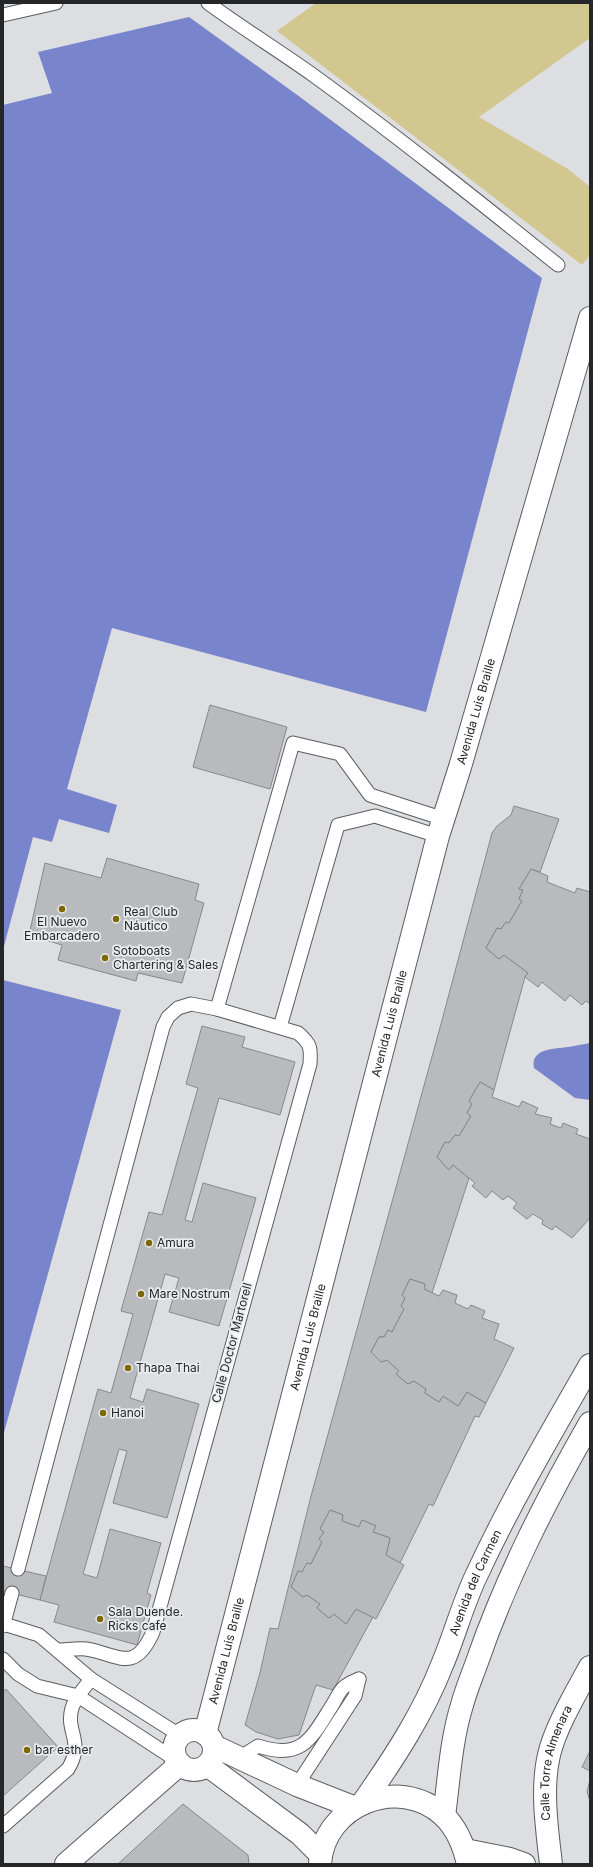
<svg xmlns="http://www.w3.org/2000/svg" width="593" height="1867" font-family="Inter,sans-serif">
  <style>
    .green { fill: #d3c790 }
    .water { fill: #7884cb }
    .building { fill: #b9babe; stroke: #87888c }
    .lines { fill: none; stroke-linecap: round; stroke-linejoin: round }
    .service-casing { stroke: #5b5c60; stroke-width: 15 }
    .minor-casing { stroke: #5b5c60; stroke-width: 24 }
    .secondary-casing { stroke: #5b5c60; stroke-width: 24 }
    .service { stroke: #fff; stroke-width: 13 }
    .minor { stroke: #fff; stroke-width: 22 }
    .secondary { stroke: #fff; stroke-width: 22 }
    .poi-dot { fill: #7b6900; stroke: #eaebef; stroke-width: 1.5 }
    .labels { text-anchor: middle; stroke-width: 3.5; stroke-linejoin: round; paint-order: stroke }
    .street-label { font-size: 12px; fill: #252627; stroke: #eaebef }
    .poi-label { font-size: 12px; fill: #252627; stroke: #eaebef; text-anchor: start }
  </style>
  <rect width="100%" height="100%" fill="#dddee2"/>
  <path class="green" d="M316,3H590V38L479,117L568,169L590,187V255L582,265L277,31Z"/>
  <g class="water">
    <path d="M189,17L300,97L542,278L426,712L112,628L67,789L117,805L109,833L59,819L52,842L33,837L3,950V105L52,93L38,52Z"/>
    <path d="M3,980L121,1010L3,1436Z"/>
    <path d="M590,1043V1100L575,1098L534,1068C530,1048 555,1049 568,1047C576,1046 583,1044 590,1043Z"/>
  </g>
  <g class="building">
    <path d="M210,705L287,727L270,789L193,767Z"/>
    <path d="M514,806L559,819L540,872L531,869L519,889L523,890L519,899L522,901L509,923L506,922L501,929L497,928L486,948L499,959L504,955L528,973L525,977L494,1090L480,1082L469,1101L472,1104L467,1113L471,1116L459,1136L455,1135L449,1143L445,1142L437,1157L449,1170L453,1165L469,1178L432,1293L424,1289L425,1284L410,1279L402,1295L405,1298L401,1306L404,1309L392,1332L388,1330L384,1337H379L371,1352L381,1362L387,1360L399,1371L396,1374L408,1384L414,1381L426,1389L425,1393L439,1402L443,1396L458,1406L467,1392L486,1403L479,1417L475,1416L433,1506L429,1504L400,1563L386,1555L390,1538L373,1532L376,1526L362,1520L359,1527L342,1521L343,1515L330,1510L320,1529L324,1532L319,1539L322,1542L311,1564L307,1563L302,1572L298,1571L291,1587L303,1597L307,1595L320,1604L317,1608L329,1618L334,1614L346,1624L356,1609L373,1617L333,1690L316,1685L299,1735L278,1739L256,1732L245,1725L260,1673L270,1628L278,1629L311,1496L441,1024L492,833L497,826L511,815Z"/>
    <path d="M107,858L199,884L195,900L204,903L182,983L138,973L136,981L58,960L62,945L29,935L45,863L101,878Z"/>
    <path d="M531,869L548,876L547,882L575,893L577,888L590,892V1004L586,1001L582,1005L570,995L565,1001L542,982L538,987L525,977L528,973L504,955L499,959L486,948L497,928L501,929L506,922L509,923L522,901L519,899L523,890L519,889Z"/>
    <path d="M202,1026L245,1037L242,1047L295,1062L280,1115L219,1098L185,1220L192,1222L203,1183L256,1198L219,1326L169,1312L179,1278L165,1274L130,1398L143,1402L147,1389L199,1404L167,1518L113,1503L127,1451L119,1449L83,1574L97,1578L110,1529L161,1543L147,1593L151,1595L137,1645L54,1622L59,1605L40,1600L98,1389L111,1393L133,1314L121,1311L149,1212L162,1215L180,1151L198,1088L186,1084Z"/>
    <path d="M480,1082L494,1090L492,1097L519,1107L522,1101L538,1108L535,1114L552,1118L550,1124L561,1128L563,1123L578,1129L576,1134L590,1139V1218L572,1238L555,1226L552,1230L542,1224L543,1220L533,1214L527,1219L513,1208L517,1203L508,1196L503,1200L492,1191L486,1198L472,1186L475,1183L453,1165L449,1170L437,1157L445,1142L449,1143L455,1135L459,1136L471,1116L467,1113L472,1104L469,1101Z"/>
    <path d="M410,1279L425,1284L424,1289L439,1296L443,1290L457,1295L455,1303L468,1309L471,1305L485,1311L482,1318L499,1324L494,1339L514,1348L486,1403L467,1392L458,1406L443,1396L439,1402L425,1393L426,1389L414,1381L408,1384L396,1374L399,1371L387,1360L381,1362L371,1352L379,1337H384L388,1330L392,1332L404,1309L401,1306L405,1298L402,1295Z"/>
    <path d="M330,1510L343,1515L342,1521L359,1527L362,1520L376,1526L373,1532L390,1538L386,1555L404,1565L376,1619L356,1609L346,1624L334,1614L329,1618L317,1608L320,1604L307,1595L303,1597L291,1587L298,1571L302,1572L307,1563L311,1564L322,1542L319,1539L324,1532L320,1529Z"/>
    <path d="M3,1566L46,1576L40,1600L3,1591Z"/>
    <path d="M6,1689L58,1747L3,1796V1692Z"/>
    <path d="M590,1751V1771L582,1767Z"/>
    <path d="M590,1780V1801L587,1792Z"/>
    <path d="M183,1804L248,1855L249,1864H118Z"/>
  </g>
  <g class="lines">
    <defs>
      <g id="service">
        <path d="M208,3C242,28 278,50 313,75C397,136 477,200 558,265"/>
        <path d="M3,15L56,3"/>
        <path d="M217,1009L293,743L340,754L370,795L444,819"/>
        <path d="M280,1027L338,825L375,816L438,836"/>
        <path d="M18,1569L163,1027L168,1017L178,1008L191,1004L217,1009L298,1033C311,1044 311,1048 310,1064L153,1632C134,1675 118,1654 86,1649C77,1648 66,1650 57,1650"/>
        <path d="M4,1624L39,1635L91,1679L181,1736"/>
        <path d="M3,1626L12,1593"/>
        <path d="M3,1659L18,1674L37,1686L78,1696L176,1760"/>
        <path d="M239,1758L258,1746C303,1761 312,1737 333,1704C336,1699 339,1692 343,1688C347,1684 354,1681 359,1679"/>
        <path d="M297,1785L355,1696L359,1679"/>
        <path d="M3,1826L68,1769C85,1741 65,1732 72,1708C75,1698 84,1688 91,1679"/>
      </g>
      <g id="minor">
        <circle cx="194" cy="1750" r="20"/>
        <path id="s1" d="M205,1734L438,836L460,767L590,318"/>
        <path d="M214,1746L297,1785L353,1807"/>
        <path d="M207,1765L300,1834L321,1855"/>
        <path d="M66,1864L180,1764"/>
        <path id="s2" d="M551,1864C547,1830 541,1788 549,1755C555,1728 577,1691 590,1667"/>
      </g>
      <g id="secondary">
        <path id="s3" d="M364,1801C394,1758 423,1714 442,1665C455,1635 463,1602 478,1572C511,1501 551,1433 590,1365"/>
        <path d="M444,1816C449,1779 451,1740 462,1705C466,1690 472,1676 477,1662C506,1578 546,1500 590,1423"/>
        <path d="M465,1850L510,1859L524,1864"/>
        <path d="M320,1864C324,1804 399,1775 443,1815C457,1828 464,1846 468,1864"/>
      </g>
    </defs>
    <use href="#service" class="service-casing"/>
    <use href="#minor" class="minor-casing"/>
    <use href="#secondary" class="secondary-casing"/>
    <use href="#service" class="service"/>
    <use href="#minor" class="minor"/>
    <use href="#secondary" class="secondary"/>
  </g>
  <g class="poi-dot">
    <circle cx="62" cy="909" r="4"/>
    <circle cx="116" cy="919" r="4"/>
    <circle cx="105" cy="958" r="4"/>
    <circle cx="149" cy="1243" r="4"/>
    <circle cx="141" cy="1294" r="4"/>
    <circle cx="128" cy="1368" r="4"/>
    <circle cx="103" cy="1413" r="4"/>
    <circle cx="100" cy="1619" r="4"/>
    <circle cx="27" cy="1750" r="4"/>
  </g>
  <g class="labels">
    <g class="street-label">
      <text dy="4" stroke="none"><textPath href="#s1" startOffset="1058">Avenida Luis Braille</textPath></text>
      <text dy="4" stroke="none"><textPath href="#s1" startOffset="734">Avenida Luis Braille</textPath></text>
      <text dy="4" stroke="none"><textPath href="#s1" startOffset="410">Avenida Luis Braille</textPath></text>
      <text transform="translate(232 1343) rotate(-75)" y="4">Calle Doctor Martorell</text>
      <text dy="4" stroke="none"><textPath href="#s3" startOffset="246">Avenida del Carmen</textPath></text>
      <text dy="4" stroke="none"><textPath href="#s1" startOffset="86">Avenida Luis Braille</textPath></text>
      <text dy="4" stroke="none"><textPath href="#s2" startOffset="103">Calle Torre Almenara</textPath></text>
    </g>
    <g class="poi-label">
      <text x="124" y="916">Real Club<tspan x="124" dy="14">Náutico</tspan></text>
      <text x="62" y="926" text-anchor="middle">El Nuevo<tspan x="62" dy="14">Embarcadero</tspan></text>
      <text x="113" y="955">Sotoboats<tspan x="113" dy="14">Chartering &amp; Sales</tspan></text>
      <text x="157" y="1247">Amura</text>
      <text x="149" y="1298">Mare Nostrum</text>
      <text x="136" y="1372">Thapa Thai</text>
      <text x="111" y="1417">Hanoi</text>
      <text x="108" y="1616">Sala Duende.<tspan x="108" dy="14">Ricks cafe</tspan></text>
      <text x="35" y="1754">bar esther</text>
    </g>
  </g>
  <rect width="593" height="1867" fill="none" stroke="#252627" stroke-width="8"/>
</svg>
